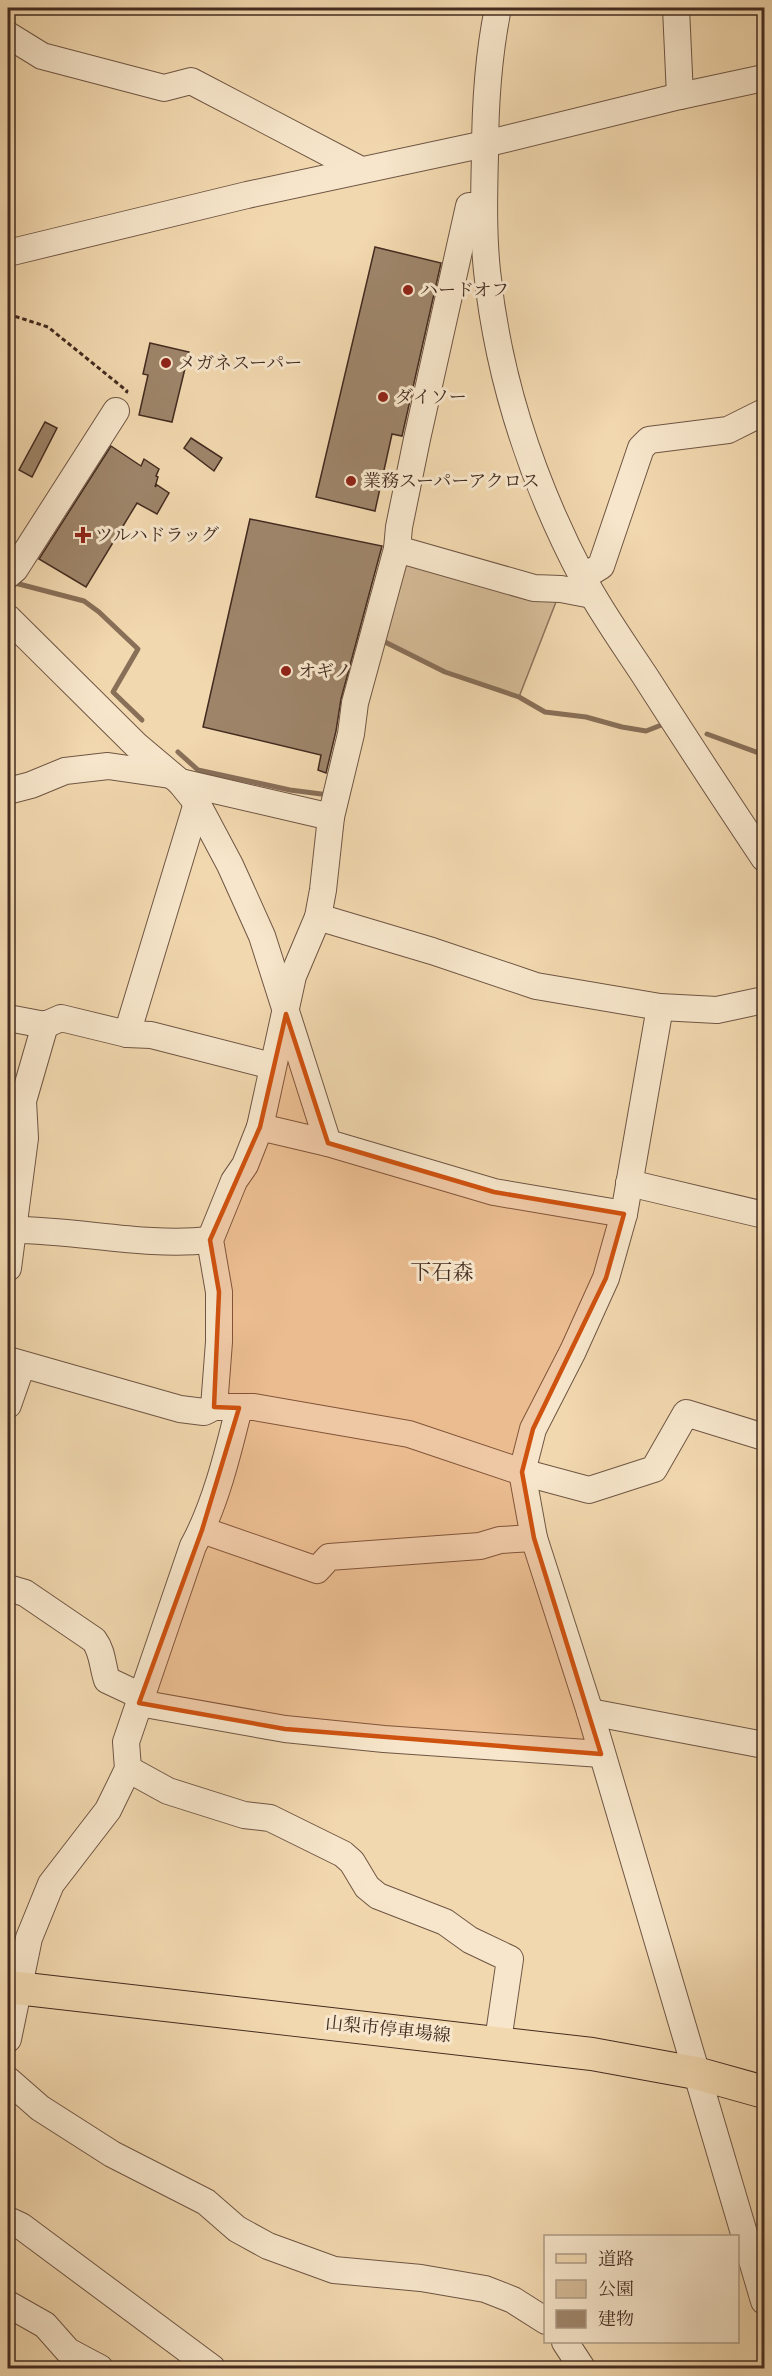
<svg xmlns="http://www.w3.org/2000/svg" width="772" height="2376" font-family="'Libre Bodoni','Noto Serif JP',serif">
  <style>
    .green { fill: #d4bb97; stroke: #8c735c; stroke-width: 1.5 }
    .lines { fill: none; stroke-linecap: round; stroke-linejoin: round }
    .stream { stroke: #886f58; stroke-width: 5 }
    .building { fill: #9e856a; stroke: #432b20; stroke-width: 1.5 }
    .minor-casing { stroke: #6f5644; stroke-width: 28 }
    .major-casing { stroke: #432b20; stroke-width: 34 }
    .path { stroke: #432b20; stroke-width: 3; stroke-dasharray: 4.5 3; stroke-linecap: butt }
    .minor { stroke: #f7e6cb; stroke-width: 26 }
    .major { stroke: #f2d8af; stroke-width: 32 }
    .marked { fill: #cf520f; fill-opacity: 0.2; stroke: #cf520f; stroke-width: 4.5; stroke-linejoin: round }
    .poi-dot { fill: #8f2418; stroke: #f7e6cb; stroke-width: 2 }
    .labels { text-anchor: middle; stroke-width: 6; stroke-linejoin: round; paint-order: stroke }
    .poi-label { font-size: 18px; fill: #432b20; stroke: #f7e6cb; text-anchor: start }
    .street-label { font-size: 18px; fill: #432b20; stroke: #f7e6cb }
    .quarter-label { font-size: 21px; fill: #432b20; stroke: #f7e6cb }
  </style>
  <rect width="100%" height="100%" fill="#f2d8af"/>
  <filter id="stains"><feTurbulence type="fractalNoise" baseFrequency=".00333" numOctaves="4"/><feColorMatrix values="0 0 0 0 .2 0 0 0 0 .09 0 0 0 0 .02 0 0 0 .5 -.17"/></filter>
  <radialGradient id="worn" r=".72"><stop offset=".6" stop-color="#630" stop-opacity="0"/><stop offset="1" stop-color="#630" stop-opacity=".3"/></radialGradient>
  <path class="green" d="M397,549L561,589L519,697L445,672L373,636Z"/>
  <g class="lines">
    <g class="stream">
      <path d="M15,583L84,601L99,612L138,649L113,692L142,720"/>
      <path d="M380,643L381,640L445,672L519,697L545,712L586,717L622,727L646,731L664,724"/>
      <path d="M707,734L764,755"/>
      <path d="M178,752L198,770L290,790L329,795"/>
    </g>
  </g>
  <g class="building">
    <path d="M375,247L441,263L402,436L392,434L375,511L316,497Z"/>
    <path d="M150,343L189,352L172,422L139,415L148,375L143,374Z"/>
    <path d="M45,422L57,428L32,477L19,470Z"/>
    <path d="M191,438L222,458L214,471L184,448Z"/>
    <path d="M111,446L141,466L144,459L159,469L156,476L158,477L155,487L157,485L169,493L157,514L137,503L86,587L39,559Z"/>
    <path d="M250,519L382,546L341,699L336,731L326,773L318,770L321,755L203,727Z"/>
  </g>
  <g class="lines">
    <defs>
      <g id="minor">
        <path d="M498,8C488,57 485,105 485,155C484,193 483,232 487,271C498,378 533,483 583,578C601,612 624,644 645,676C684,737 724,798 764,858"/>
        <path d="M676,8L680,96"/>
        <path d="M8,35L42,56L164,88L191,81L361,170"/>
        <path d="M8,253L247,195L485,144L680,96L764,78"/>
        <path d="M397,549L399,527L417,439L469,206H484"/>
        <path d="M8,575L15,569L116,411"/>
        <path d="M583,577L601,566L641,448L649,440L728,430L764,412"/>
        <path d="M8,618L136,745L180,782L197,803L230,865L262,936L328,1143L494,1192L624,1214"/>
        <path d="M180,782L331,817"/>
        <path d="M8,791L31,785L65,771L108,766L170,775"/>
        <path d="M318,917L432,951L536,986L660,1007L717,1010L764,1000"/>
        <path d="M660,1007L624,1214L606,1278L573,1351L533,1429L522,1472L534,1538L590,1712L764,2301"/>
        <path d="M8,1018L45,1025L61,1018L127,1034L151,1035L272,1066"/>
        <path d="M127,1034L197,803"/>
        <path d="M260,1127L328,1143"/>
        <path d="M629,1183L764,1215"/>
        <path d="M13,1230C79,1230 144,1247 210,1240"/>
        <path d="M8,1268L25,1138L23,1101L45,1025"/>
        <path d="M8,1360L180,1409L204,1412L214,1407H254L409,1434L522,1472L589,1490L654,1469L686,1413L764,1437"/>
        <path d="M8,1405L22,1365"/>
        <path d="M214,1407L219,1342V1292L210,1240L234,1181L245,1165L260,1127L293,976L318,917L323,890L331,817L351,734L355,703L397,549L534,588L561,589L592,595"/>
        <path d="M202,1530L317,1570L329,1557L480,1546L500,1540L534,1538"/>
        <path d="M8,1588L25,1593L94,1640C103,1652 102,1665 107,1680L141,1696"/>
        <path d="M139,1703L285,1729L384,1739L601,1754"/>
        <path d="M590,1712L764,1745"/>
        <path d="M128,1769L168,1791L244,1815L270,1818L343,1854L352,1862L367,1887L378,1896L445,1922L470,1940L510,1959L498,2041"/>
        <path d="M8,2039L29,1938L51,1884L108,1810L128,1769L126,1742L193,1546C215,1506 228,1453 239,1408"/>
        <path d="M8,2080L40,2108L112,2154L206,2202L237,2229L268,2246L334,2270L421,2278L485,2289L513,2300L546,2321"/>
        <path d="M8,2220L21,2226L212,2368"/>
        <path d="M8,2304L45,2325L68,2351L100,2368"/>
        <path d="M565,2342L582,2368"/>
      </g>
      <path id="major" d="M8,1987L592,2054L696,2073L764,2092"/>
    </defs>
    <use href="#minor" class="minor-casing"/>
    <use href="#major" class="major-casing"/>
    <path class="path" d="M8,314L48,327L127,391L126,393"/>
    <use href="#minor" class="minor"/>
    <use href="#major" class="major"/>
  </g>
  <path class="marked" d="M286,1014L328,1143L494,1192L624,1214L606,1278L533,1429L522,1472L534,1538L601,1754L285,1729L139,1703L202,1530L239,1408L214,1407L219,1292L210,1240L260,1127Z"/>
  <g class="poi-dot">
    <circle cx="408" cy="290" r="6"/>
    <circle cx="166" cy="363" r="6"/>
    <circle cx="383" cy="397" r="6"/>
    <circle cx="351" cy="481" r="6"/>
    <path d="M80 526h6v6h6v6h-6v6h-6v-6h-6v-6h6z"/>
    <circle cx="286" cy="671" r="6"/>
  </g>
  <g class="labels">
    <g class="poi-label">
      <text x="420" y="296">ハードオフ</text>
      <text x="178" y="369">メガネスーパー</text>
      <text x="395" y="403">ダイソー</text>
      <text x="363" y="487">業務スーパーアクロス</text>
      <text x="95" y="541">ツルハドラッグ</text>
      <text x="298" y="677">オギノ</text>
    </g>
    <g class="street-label">
      <text transform="translate(388 2029) rotate(6)" y="6">山梨市停車場線</text>
    </g>
    <g class="quarter-label">
      <text x="442" y="1279">下石森</text>
    </g>
  </g>
  <rect width="772" height="2376" fill="none" stroke="#f2d8af" stroke-width="30"/>
  <rect x="9" y="9" width="754" height="2358" fill="none" stroke="#432b20" stroke-width="3"/>
  <rect x="15" y="15" width="742" height="2346" fill="none" stroke="#432b20" stroke-width="1.5"/>
  <rect x="544" y="2235" width="195" height="108" fill="#f7e6cb" stroke="#af9b87" stroke-width="1.5"/>
  <rect x="556" y="2254" width="30" height="9" fill="#f2d8af" stroke="#af9b87" stroke-width="1.5"/>
  <text x="598" y="2265" font-size="18" fill="#432b20">道路</text>
  <rect x="556" y="2280" width="30" height="18" fill="#d4bb97" stroke="#af9b87" stroke-width="1.5"/>
  <text x="598" y="2295" font-size="18" fill="#432b20">公園</text>
  <rect x="556" y="2310" width="30" height="18" fill="#9e856a" stroke="#af9b87" stroke-width="1.5"/>
  <text x="598" y="2325" font-size="18" fill="#432b20">建物</text>
  <rect width="100%" height="100%" filter="url(#stains)"/>
  <rect width="100%" height="100%" fill="url(#worn)"/>
</svg>
